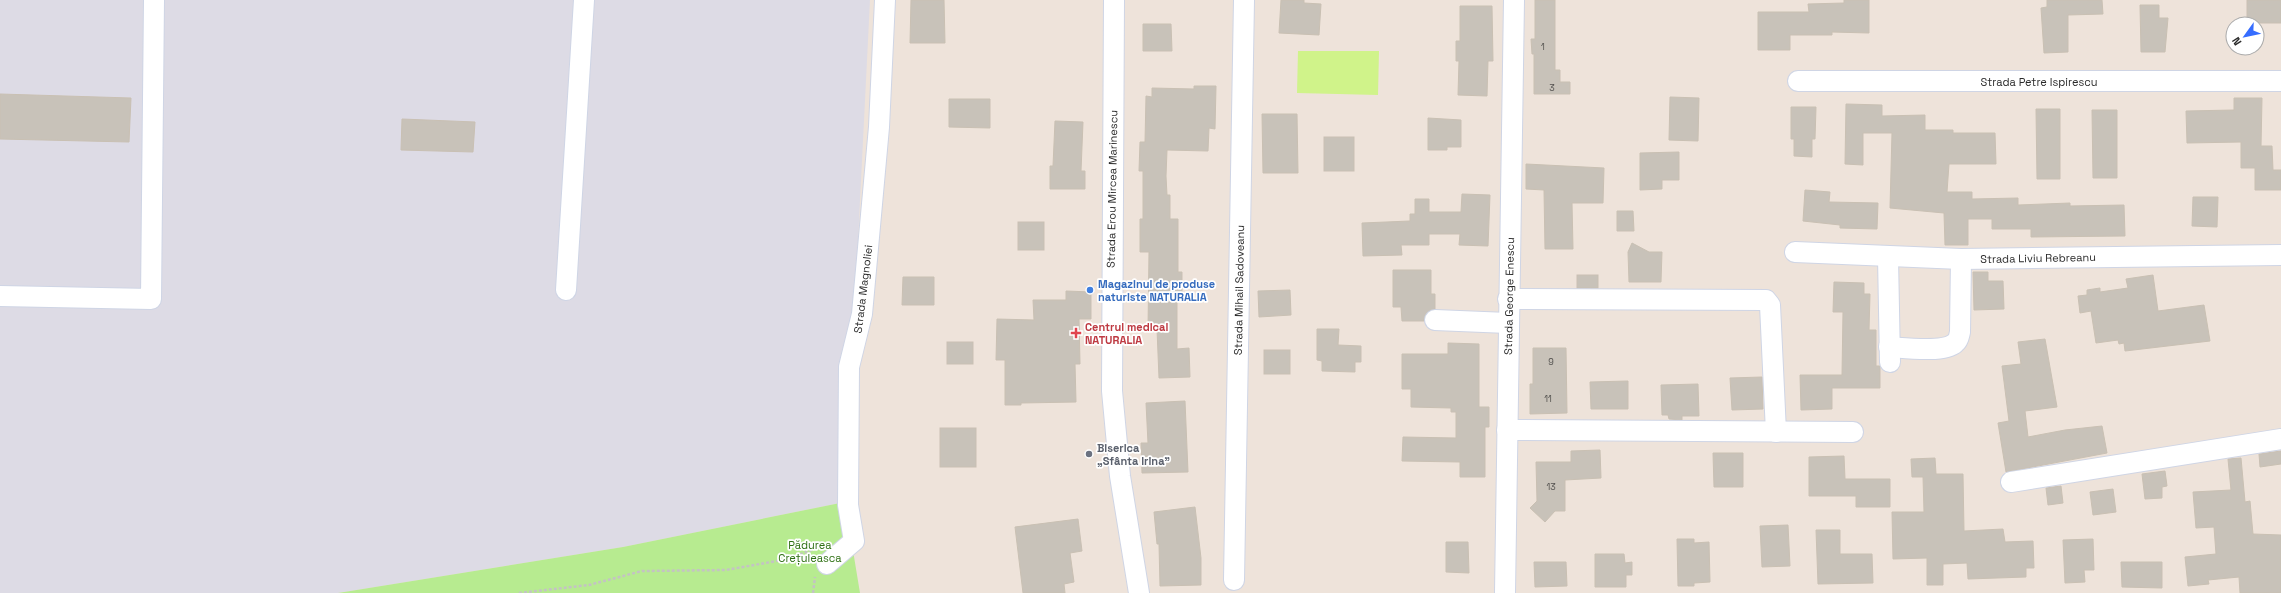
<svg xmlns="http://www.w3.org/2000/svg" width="2281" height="593" font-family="'Space Grotesk',sans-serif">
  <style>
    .industrial { fill: #dddbe5 }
    .green { fill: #b7eb90 }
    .pitch { fill: #d0f38a }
    .building { fill: #c8c2b9; stroke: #c9c0b3 }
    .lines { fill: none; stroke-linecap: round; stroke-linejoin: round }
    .minor-casing { stroke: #cfd5e5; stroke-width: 22 }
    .path { stroke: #c3c3c3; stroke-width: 2.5; stroke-dasharray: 3 2; stroke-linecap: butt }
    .minor { stroke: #fff; stroke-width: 20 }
    .shop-dot { fill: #3f7fe0; stroke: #fff; stroke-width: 1.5 }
    .health-dot { fill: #e0444e; stroke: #fff; stroke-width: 1.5 }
    .worship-dot { fill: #6b7280; stroke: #fff; stroke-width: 1.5 }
    .labels { text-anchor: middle; stroke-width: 3.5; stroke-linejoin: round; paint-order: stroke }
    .number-label { font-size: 9px; fill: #52504e }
    .street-label { font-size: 11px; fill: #2a2a2a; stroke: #fff }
    .shop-label { font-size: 11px; font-weight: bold; fill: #366cbe; stroke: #fff; text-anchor: start }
    .health-label { font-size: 11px; font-weight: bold; fill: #be3a42; stroke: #fff; text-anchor: start }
    .worship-label { font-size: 11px; font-weight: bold; fill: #5b616d; stroke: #fff; text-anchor: start }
    .park-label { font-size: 11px; fill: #2d6f12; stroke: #fff }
  </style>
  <rect width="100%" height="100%" fill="#eee3da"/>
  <path class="industrial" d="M0,0H870L845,502L623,547L338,593H0Z"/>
  <path class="green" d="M845,502L860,593H338L623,547Z"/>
  <path class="pitch" d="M1298,51H1379L1378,95L1297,93Z"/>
  <g class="building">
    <path d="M911,0H944L945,43H910Z"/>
    <path d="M1281,0H1304V3L1321,4L1319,35L1279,33Z"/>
    <path d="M1535,0H1555V70H1560V82H1570V94H1534V54H1532L1531,39H1535Z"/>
    <path d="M1844,0H1869V33L1832,32V35H1790V50H1758V12H1809L1808,4L1844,3Z"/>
    <path d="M2047,0H2102L2103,14L2068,15V52L2044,53L2041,8L2047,7Z"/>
    <rect x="2247" y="0" width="34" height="23"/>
    <path d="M2140,5H2159V18H2168L2165,52H2141Z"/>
    <path d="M1460,6H1492L1493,61H1488L1487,96L1458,95L1459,61H1456V41H1460Z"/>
    <path d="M1143,24H1171L1172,51H1143Z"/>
    <path d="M1194,86H1216L1215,129L1209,128L1208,151L1167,150L1166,176L1167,195H1170V219H1178V272H1182V294H1177V349L1189,348L1190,377L1159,378L1157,329H1148L1149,252H1140V219H1143V171H1139L1140,142H1145L1146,96L1152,97V88L1194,89Z"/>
    <path d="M0,94L131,98L129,142L0,139Z"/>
    <path d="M1670,97L1699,98L1698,141L1669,140Z"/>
    <path d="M2234,98H2262L2261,146H2272L2273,170H2281V190H2255V168H2241V142L2187,143L2186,111L2234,110Z"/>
    <path d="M949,99H990V128L949,127Z"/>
    <path d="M1846,104L1882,105V116L1925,115V130H1953V133H1995L1996,164H1949L1947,192H1972V199L2018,198V205L2070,203V206L2124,205L2125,236L2031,237V229H1992V219H1968V245H1945L1944,213L1890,208L1892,133H1863V165L1845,164Z"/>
    <path d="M1791,107H1816L1815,139H1812V157L1794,156V139H1791Z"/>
    <path d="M2036,109H2060V179H2037Z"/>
    <path d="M2092,110H2117V178H2093Z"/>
    <path d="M1262,114H1297L1298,173H1263Z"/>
    <path d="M1428,118L1461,120V147H1447V150H1428Z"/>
    <path d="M402,119L475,122L473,152L401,150Z"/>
    <path d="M1055,121L1083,122L1081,171H1085V189H1050V166H1053Z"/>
    <rect x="1324" y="137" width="30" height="34"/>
    <path d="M1679,152V180H1662V189L1640,190V153Z"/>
    <path d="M1526,164L1604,168L1603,203H1572L1573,249H1545L1544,190L1526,189Z"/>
    <path d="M1805,190L1830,192L1829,202L1878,203L1877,229L1840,228V225L1803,221Z"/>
    <path d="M1462,194L1490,195L1488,246L1459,245L1460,234H1429V245H1401L1402,255L1363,256L1362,223L1410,221V214H1415V199H1429V212H1461Z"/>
    <path d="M2193,197H2218L2217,227L2192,226Z"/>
    <path d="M1617,211H1633L1634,231H1617Z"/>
    <rect x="1018" y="222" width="26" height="28"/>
    <path d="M1632,243L1649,252H1662L1661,282H1629L1628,252Z"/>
    <path d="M1393,270H1431V294H1435V309L1426,314L1424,321H1402L1401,307H1393Z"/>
    <path d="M1973,272H1988V281H2003L2004,309L1974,310Z"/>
    <rect x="1577" y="275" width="21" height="13"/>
    <path d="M2153,275L2158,311L2204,305L2210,341L2125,351L2124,343L2119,344L2118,340L2096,343L2091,311L2080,313L2078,296L2087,295V290L2100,288V292L2128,288L2126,279Z"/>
    <path d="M903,277H934V305H902Z"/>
    <path d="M1834,282L1864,283V294H1870L1869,330H1876V366H1880V388H1832V409L1801,410L1800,375H1842L1843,312H1833Z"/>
    <path d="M1290,290L1291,315L1259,317L1258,291Z"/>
    <path d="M1066,291L1091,292V319H1079L1080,364H1075L1076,402L1021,403V405H1005V360H996L997,319L1034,320L1033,300H1066Z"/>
    <path d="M1317,329H1339L1338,345L1361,346V362H1355V372L1322,371V361L1317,360Z"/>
    <path d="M2045,339L2057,407L2025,411L2028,437L2065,430L2102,426L2107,453L2006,472L1998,423L2009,421L2002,366L2021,364L2018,342Z"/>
    <rect x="947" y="342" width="26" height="22"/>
    <path d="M1448,343L1479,344V407H1489V427H1485V477H1460V462L1402,461L1403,437L1456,438V412H1451V408L1411,407V389H1402V354H1448Z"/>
    <path d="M1533,348H1566L1567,413L1530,414V384H1533Z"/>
    <rect x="1264" y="350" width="26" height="24"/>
    <path d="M1762,377L1763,409L1732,410L1730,378Z"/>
    <path d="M1628,381V409H1591L1590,382Z"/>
    <path d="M1698,384L1699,416H1682V420L1669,419L1668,415H1662L1661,385Z"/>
    <path d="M1185,401L1188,472L1142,473L1141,443H1148L1146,403Z"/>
    <rect x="940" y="428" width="36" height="39"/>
    <path d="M1600,450L1601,478L1565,480V511H1555L1545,522L1530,508L1537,501L1536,462H1571V451Z"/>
    <path d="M2281,451V464L2260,467L2259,454Z"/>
    <path d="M1713,453H1743V487H1714Z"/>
    <path d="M1844,456L1845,479H1890V507H1856V496H1809V457Z"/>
    <path d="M1935,458L1936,474H1963L1964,531L2003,529L2005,542L2033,541L2034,568H2026V577L1968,579L1967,563L1943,564V585H1927V558L1893,559L1892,512H1924L1923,477H1912L1911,459Z"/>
    <path d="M2241,458L2245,502L2250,501L2253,534L2281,535V593H2240L2239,577L2208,580L2209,584L2188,586L2185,557L2216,554L2214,527L2196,528L2193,492L2231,490L2228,459Z"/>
    <path d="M2165,471L2167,486L2162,487V498L2145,499L2142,474Z"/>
    <path d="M2061,486L2063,503L2048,505L2046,488Z"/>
    <path d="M2113,489L2116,512L2093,515L2090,492Z"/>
    <path d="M1195,507L1201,558V585L1160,586L1159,544H1157L1154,512Z"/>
    <path d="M1078,519L1082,551L1070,553L1074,582L1064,584L1065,593H1023L1015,527Z"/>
    <path d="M1788,525L1790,566L1762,567L1760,526Z"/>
    <path d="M1816,530H1840V554H1872L1873,583L1818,584Z"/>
    <path d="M1677,539H1694V543L1709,542L1710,582L1694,583V586H1678Z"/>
    <path d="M2093,539L2094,570H2084L2085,582L2065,583L2063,540Z"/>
    <path d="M1446,542H1468L1469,573L1446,572Z"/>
    <path d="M1595,554H1624L1625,563L1632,562V575H1626V587H1595Z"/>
    <path d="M1534,562H1566L1567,586L1535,587Z"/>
    <path d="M2121,562H2162V588L2122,587Z"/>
  </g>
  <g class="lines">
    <defs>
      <g id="minor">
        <path d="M1114,0L1112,391L1120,476L1139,593"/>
        <path d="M1798,81H2281"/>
        <path d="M1795,252L1961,259L2281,255"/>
        <path d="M1888,257L1890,362"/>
        <path d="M566,290L584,0"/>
        <path d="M0,296L151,299L154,0"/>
        <path d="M1508,299L1766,300L1770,305L1776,432"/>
        <path d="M1435,320L1508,323"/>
        <path d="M1889,347C1905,348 1944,353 1955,343C1959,340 1959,336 1960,332L1961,259"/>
        <path d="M1507,430L1853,432"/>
        <path d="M2011,482L2281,439"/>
        <path d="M827,564L854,541L848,505L849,367L862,314L879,127L885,0"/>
        <path d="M1234,580L1244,0"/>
        <path d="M1505,593L1514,0"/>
      </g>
    </defs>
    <use href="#minor" class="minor-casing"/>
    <g class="path">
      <path d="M519,593L589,585L642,571L726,570L788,559L817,548"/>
      <path d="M813,593L815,577"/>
    </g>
    <use href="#minor" class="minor"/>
  </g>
  <circle class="shop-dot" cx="1090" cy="290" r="4"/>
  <path class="health-dot" d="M1074 327h4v4h4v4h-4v4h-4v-4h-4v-4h4z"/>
  <circle class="worship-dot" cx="1089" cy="454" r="4"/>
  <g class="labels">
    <g class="number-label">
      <text x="1543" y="50">1</text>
      <text x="1552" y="91">3</text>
      <text x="1551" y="365">9</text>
      <text x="1548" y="402">11</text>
      <text x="1551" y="490">13</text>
    </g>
    <g class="street-label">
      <text x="2039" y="86">Strada Petre Ispirescu</text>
      <text transform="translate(1112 189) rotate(-89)" y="4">Strada Erou Mircea Marinescu</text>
      <text transform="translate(2038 258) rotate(-1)" y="4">Strada Liviu Rebreanu</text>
      <text transform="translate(863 289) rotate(-83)" y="4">Strada Magnoliei</text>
      <text transform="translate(1239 290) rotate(-89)" y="4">Strada Mihail Sadoveanu</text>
      <text transform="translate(1509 296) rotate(-89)" y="4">Strada George Enescu</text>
    </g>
    <g class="shop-label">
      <text x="1098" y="288">Magazinul de produse<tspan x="1098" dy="13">naturiste NATURALIA</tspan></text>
    </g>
    <g class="health-label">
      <text x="1085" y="331">Centrul medical<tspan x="1085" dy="13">NATURALIA</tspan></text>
    </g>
    <g class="worship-label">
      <text x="1097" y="452">Biserica<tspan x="1097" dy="13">„Sfânta Irina”</tspan></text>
    </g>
    <g class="park-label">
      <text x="810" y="549">Pădurea<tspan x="810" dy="13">Crețuleasca</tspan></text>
    </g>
  </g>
  <g transform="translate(2245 36) rotate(237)"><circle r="19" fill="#ffffff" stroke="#aaaaaa"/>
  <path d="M0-3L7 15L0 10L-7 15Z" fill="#366dff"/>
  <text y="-6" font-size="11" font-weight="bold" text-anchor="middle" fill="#2a2a2a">N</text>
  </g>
</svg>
